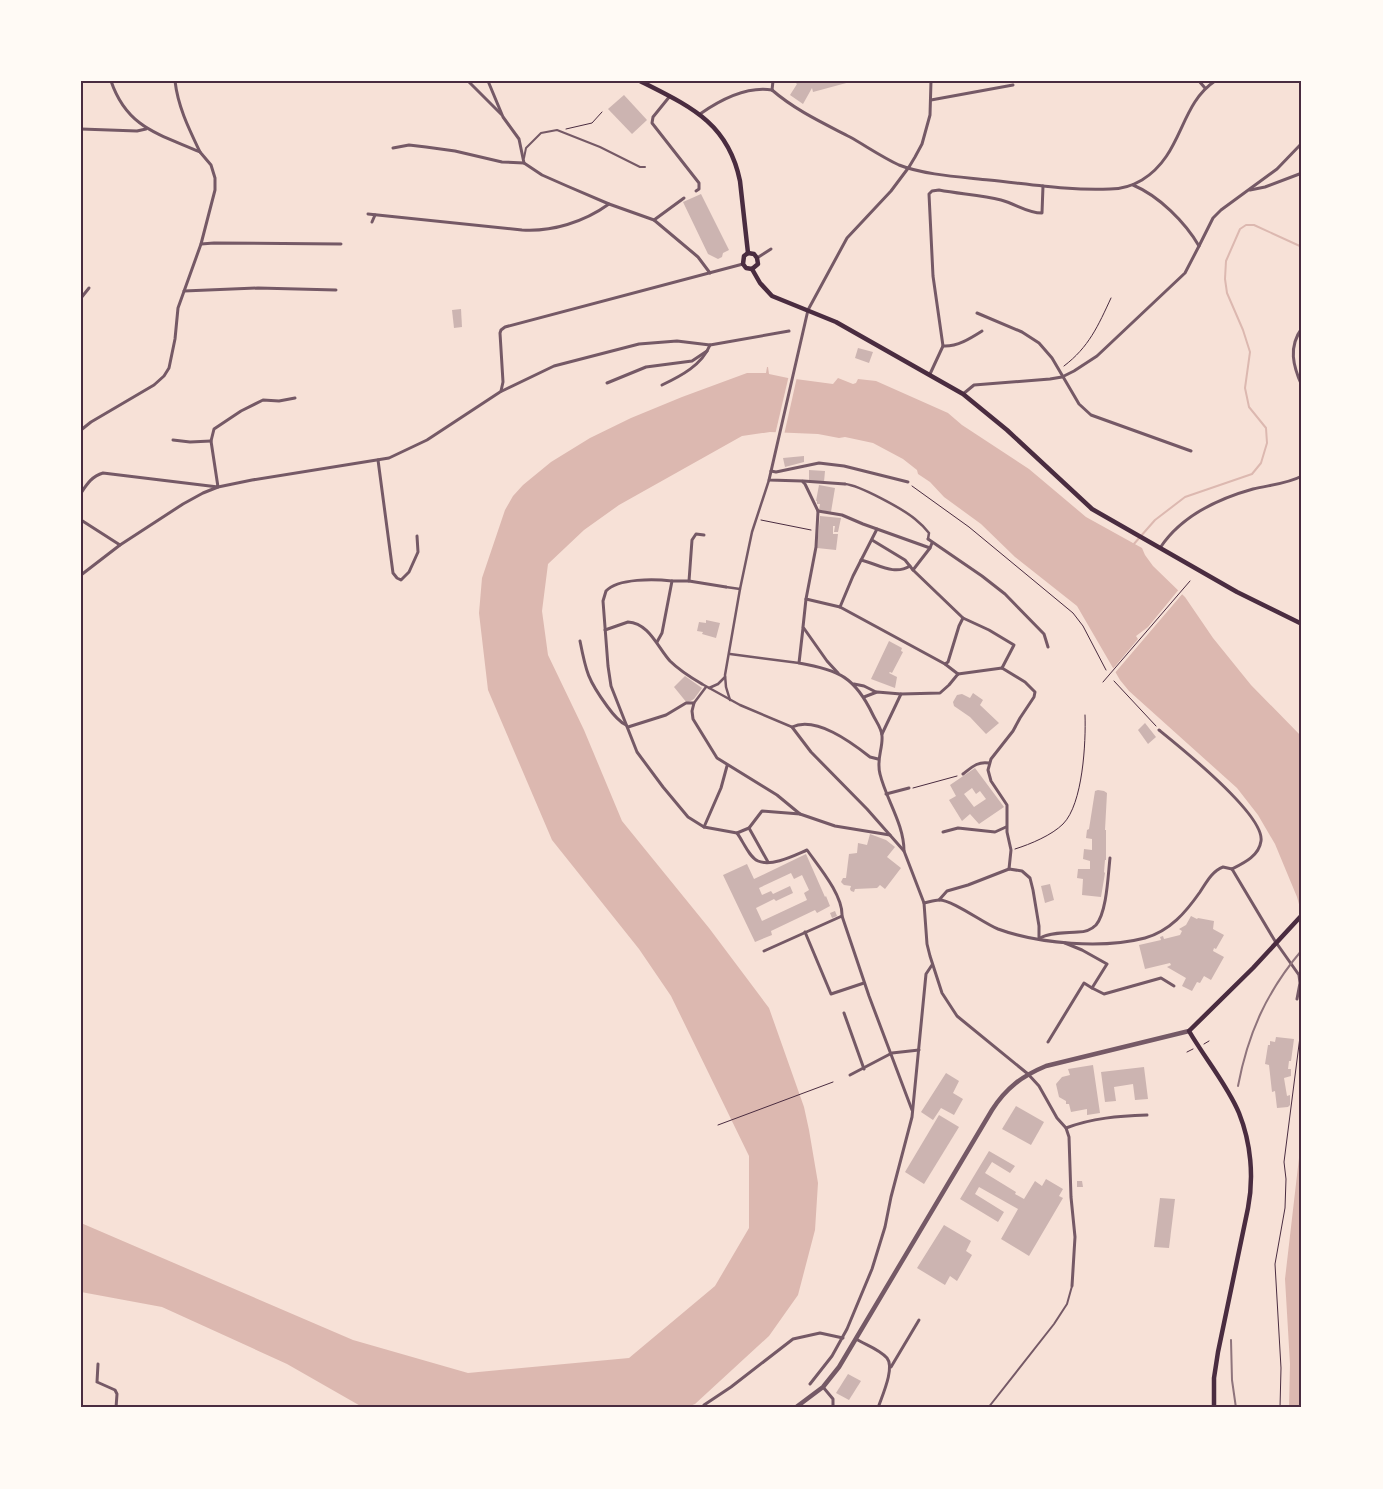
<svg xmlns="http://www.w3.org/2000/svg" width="1383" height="1489" font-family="Jost,sans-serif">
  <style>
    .water { fill: #dcb8b0 }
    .pier { fill: #f7e1d7 }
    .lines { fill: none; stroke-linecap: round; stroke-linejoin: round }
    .stream { stroke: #dcb8b0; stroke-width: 2 }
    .building { fill: #ccb4b1; fill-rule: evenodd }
    .path { stroke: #4a2c40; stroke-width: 1 }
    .service { stroke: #755966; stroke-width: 2 }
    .pedestrian { stroke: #755966; stroke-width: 2.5 }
    .minor { stroke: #755966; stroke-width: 3 }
    .tertiary { stroke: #755966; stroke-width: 4.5 }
    .secondary { stroke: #4a2c40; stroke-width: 4.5 }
    .rail { stroke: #8f747c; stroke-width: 2 }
    .neatline { fill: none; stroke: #4a2c40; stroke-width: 2 }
  </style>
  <rect width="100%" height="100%" fill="#f7e1d7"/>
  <g class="water">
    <path d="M767,367H768L769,374L788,378L833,384L838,378L853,384L856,383L858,379L876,381L948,413L962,425L1029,469L1086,517L1142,548L1145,555L1153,566L1185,597L1213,638L1251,685L1302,737V915L1297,897L1275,844L1258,815L1237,788L1129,691L1120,680L1077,606L1015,557L981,524L944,497L930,482L918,474L917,470L903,459L873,443L845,437L839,438L818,434L770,432L742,436L619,505L584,530L548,564L542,611L548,655L584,730L622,821L709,928L769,1008L804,1107L809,1130L818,1183L815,1230L798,1295L769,1336L695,1404L685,1408H364L287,1364L162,1307L81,1292V1223L353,1340L468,1373L629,1358L715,1286L749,1228V1156L671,996L639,949L552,840L488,690L479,613L482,578L505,510L513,496L523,485L551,462L590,438L631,418L682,397L747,373H766Z"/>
    <path d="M1302,1132V1408H1289L1290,1364L1285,1279Z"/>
  </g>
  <g class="pier">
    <path d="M789,375L797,377L784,435H775Z"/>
    <path d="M1180,588L1184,592L1114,674L1112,670L1138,639L1136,636L1148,627Z"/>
  </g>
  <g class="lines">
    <path class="stream" d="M1133,545L1155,520L1185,497L1252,474L1261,463L1267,443L1266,428L1249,407L1245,388L1250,352L1243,330L1227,293L1225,279L1226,261L1240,229L1246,225H1254L1302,247"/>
  </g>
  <g class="building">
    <path d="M794,81H850V82L813,92L812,88L803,104L790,95L797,84Z"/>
    <path d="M624,95L647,120L632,134L608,109Z"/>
    <path d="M701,194L729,250L723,253L722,257L718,259L708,254L683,202Z"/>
    <path d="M461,309L462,327L454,328L452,310Z"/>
    <path d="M858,348L873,352L869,363L855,358Z"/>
    <path d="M804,456V462L785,467L783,458Z"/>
    <path d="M809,470L825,471L824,482L809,481Z"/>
    <path d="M819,485L835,488L831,512L819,510L820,504H817V501H816Z"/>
    <path d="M820,516L841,518L838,532H834L835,526H833V534H838L836,550L817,548Z"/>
    <path d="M706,620L720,623L716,638L702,634L703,632L697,631L699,622L706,623Z"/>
    <path d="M889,641L902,648L901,651L903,652L892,673L890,672L889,673L897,677L895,688L871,679Z"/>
    <path d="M685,676L702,688L694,699L687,703L674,687Z"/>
    <path d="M973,693L983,700L980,705L999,723L986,734L970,717L954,706L953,702L957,695L962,694L970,698Z"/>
    <path d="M1145,723L1156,737L1148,744L1138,730Z"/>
    <path d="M975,768L1004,807L979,824L970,814L962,821L949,800L956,796L950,785ZM972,788L976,794L980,791L986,799L974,807L964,794Z"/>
    <path d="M1098,790L1104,791L1107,793L1105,830H1106V860H1105L1104,872L1105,873L1101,897L1082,895L1083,879L1077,878L1078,869H1090V861L1083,859L1084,849L1092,850V839L1086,838L1087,830L1089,829L1095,791Z"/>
    <path d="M870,834L886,840L895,847L887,857L901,868L885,889L880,885L877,888L855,889L854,892L851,891L850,889L851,886L844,885L841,882L843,878H846L849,854L857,853L858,843L867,845Z"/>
    <path d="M806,854L825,897L826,896L830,906L817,913L815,910L771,931L772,935L755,942L723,875L747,864L754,879ZM791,873L794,879L802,875L809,890L804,893L807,900L762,921L756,908L774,899L776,901L793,893L790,886L773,894L771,891L762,895L759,888Z"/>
    <path d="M1050,884L1054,900L1045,903L1041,886Z"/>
    <path d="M835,911L837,916L832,918L830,913Z"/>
    <path d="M1191,916L1197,919L1198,918L1214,921L1213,929L1224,935L1216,949L1214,948L1213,951L1224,957L1211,980L1204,976L1200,983L1197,982L1192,991L1182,986L1186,978L1167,967L1171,965L1170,963L1145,969L1139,945L1161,940L1160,937L1163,936L1164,939L1180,935L1182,931L1179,929L1186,925Z"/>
    <path d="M1276,1037L1294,1039L1291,1061H1289L1288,1069H1291V1076L1284,1078L1287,1096L1290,1095V1105L1288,1107L1277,1108L1275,1091L1272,1092L1269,1065L1265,1064L1268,1045H1270V1041L1275,1042Z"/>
    <path d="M1093,1065L1100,1113L1087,1115V1109L1071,1112L1069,1104H1066V1101L1059,1097L1056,1084L1062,1077L1070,1075L1068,1069Z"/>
    <path d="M1144,1067L1148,1099L1135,1100L1133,1084L1114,1087L1116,1101L1105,1102L1101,1072Z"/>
    <path d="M946,1073L959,1081L953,1093L963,1099L954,1115L941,1108L933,1120L921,1112Z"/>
    <path d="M1016,1106L1044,1122L1031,1145L1002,1129Z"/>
    <path d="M939,1115L959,1127L924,1184L905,1172Z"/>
    <path d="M989,1151L1015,1166L1010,1173L992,1162L985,1173L1016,1192L1015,1194L1024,1199L1035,1181L1042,1186L1046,1179L1063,1189L1059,1196L1063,1198L1029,1256L1001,1239L1018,1209L979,1187L975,1194L1004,1212L998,1222L960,1199Z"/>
    <path d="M1077,1181H1082L1083,1187H1077Z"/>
    <path d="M1160,1198L1175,1199L1169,1248L1154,1247Z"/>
    <path d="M944,1225L971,1241L966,1251L972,1255L957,1281L950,1276L945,1285L917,1268Z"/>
    <path d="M848,1374L861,1381L849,1400L836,1393Z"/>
  </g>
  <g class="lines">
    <g class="path">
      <path d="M566,129L592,123L602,112"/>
      <path d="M1064,366C1089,347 1098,326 1111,298"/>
      <path d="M912,486L969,527L1073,613L1083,626L1106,670"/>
      <path d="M761,520L811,530"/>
      <path d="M1114,681L1156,726"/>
      <path d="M1103,682L1190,581"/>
      <path d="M913,788L957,776"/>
      <path d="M1015,849C1031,844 1052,835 1063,824C1083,804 1086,742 1085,715"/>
      <path d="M1301,967L1302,969"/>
      <path d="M1204,1044L1209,1041"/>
      <path d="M1187,1052L1193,1049"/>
      <path d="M718,1125L833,1082"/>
      <path d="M1280,1408L1281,1368L1275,1264L1285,1208L1286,1179L1284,1162L1302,1021"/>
    </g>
    <g class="service">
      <path d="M524,158L526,148L541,133L557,130L600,147L640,167H645"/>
      <path d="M988,1408L1054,1324L1067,1304L1072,1286"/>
    </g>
    <g class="pedestrian">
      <path d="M845,484C859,485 903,509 915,519C920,523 925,528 929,533L928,539"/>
      <path d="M726,587L740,589"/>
      <path d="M730,654L799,663"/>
      <path d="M702,684L740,705L792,727"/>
      <path d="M709,688L718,684L725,677"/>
      <path d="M730,700L726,687L725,675L740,589L752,532L769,480"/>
      <path d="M694,703L706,687"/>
    </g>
    <g class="minor">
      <path d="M175,81C178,107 189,129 200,152"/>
      <path d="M468,81L501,114"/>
      <path d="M488,81L503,117L519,139L524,163"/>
      <path d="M1199,81L1205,88"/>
      <path d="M772,90C795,110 823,123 850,137C866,146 882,157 899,165C924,175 962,177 989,180C1029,184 1070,191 1110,189C1122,189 1132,186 1142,180C1183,155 1179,105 1215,81"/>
      <path d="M772,90L773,81"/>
      <path d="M670,96L653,117L652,123L699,183V189L696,191"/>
      <path d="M931,100L1013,85"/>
      <path d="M700,114C720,100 747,86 772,90"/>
      <path d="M81,129L137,131L146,129"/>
      <path d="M393,148L409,145L426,147L455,151L502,162L524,163L542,175L567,186L609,204L654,220L698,257L710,273"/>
      <path d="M1250,190L1265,187L1302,173"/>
      <path d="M368,214L522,230C552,232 584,222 609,204"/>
      <path d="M654,220L684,198"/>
      <path d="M372,222L375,215"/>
      <path d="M201,244L214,243L341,244"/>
      <path d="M1199,246L1213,218L1221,210L1277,169L1302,143"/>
      <path d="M757,258L771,249"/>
      <path d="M184,291L258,288L336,290"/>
      <path d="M81,298L89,288"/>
      <path d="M977,313L1022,332L1039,343L1052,358L1079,404L1091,415L1191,451"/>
      <path d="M1302,328C1288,347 1293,366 1302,386"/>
      <path d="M943,346C957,347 971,338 982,331"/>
      <path d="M930,374L943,346L933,276L929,194L932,191L939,190C960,194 981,195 1001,200C1016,204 1027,213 1042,213L1043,186"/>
      <path d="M607,383L646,367L692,361L707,351"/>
      <path d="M662,385C681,376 702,365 710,345"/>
      <path d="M501,391L503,382L500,333L501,330L505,327L743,264"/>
      <path d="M963,394L974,385L1050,379L1062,377L1074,371L1097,356L1185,273L1199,246C1185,222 1159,196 1133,185"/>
      <path d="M81,430L91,422L154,385L164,376L169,368L175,339L178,308L201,244L215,190V178L211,165L200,152C159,134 127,128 111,81"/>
      <path d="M173,440L190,442L211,441"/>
      <path d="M378,460L393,573L397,578L401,580L409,572L418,552L417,536"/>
      <path d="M771,471L776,472L819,463L844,466L908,482"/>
      <path d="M803,481L845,484"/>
      <path d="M81,493C87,484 92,476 103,473L218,487L211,441L214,429L241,411L263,400L279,401L295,398"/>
      <path d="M818,511L842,515L863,524L930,548L932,543"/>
      <path d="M81,520L120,545"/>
      <path d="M928,539L982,576L1005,594L1044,634L1048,647"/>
      <path d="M872,540L905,560L913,570L963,618L989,630L1014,645L1002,668"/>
      <path d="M1160,548C1181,516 1217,499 1253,489C1269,485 1287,484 1302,476"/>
      <path d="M861,560C878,564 894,576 910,566"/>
      <path d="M913,570L930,548"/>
      <path d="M81,575L120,545L183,504L203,493L218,487L252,480L389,458L427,440L500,392L554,366L639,344L677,341L710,345L789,331"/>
      <path d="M672,581C655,579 618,578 606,591L603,601L608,666L611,686L637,752L663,787L688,817L704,827L737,833L749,828L762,811L800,814L835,826L890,835"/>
      <path d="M689,581L692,540L696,534L704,535"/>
      <path d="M806,599L840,607L945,664L958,674"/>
      <path d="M840,607L853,576L877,529"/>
      <path d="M803,628L799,663C839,670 855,677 873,715C876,721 882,729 882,736C883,749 876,759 880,774C886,799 904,824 904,851"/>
      <path d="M605,630L628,622C649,623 658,648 670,661C679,670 690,677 702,684"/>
      <path d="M580,641C586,672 588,680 607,706C612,713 618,721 626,725"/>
      <path d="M657,642L662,633L672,581H689L726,587"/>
      <path d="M945,664L948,662L959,626L963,618"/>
      <path d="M838,673L827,661L803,627L806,599L816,547L818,511L805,484L802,481L769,480L808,310L847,238L891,191L909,167L915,157L922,144L930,115L931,81"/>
      <path d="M958,674L1002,668L1025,682L1035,692L1034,697L1020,718L1013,731L991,759L988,770L991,781L1007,805V832L1011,850L1009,869"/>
      <path d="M854,684L864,686L876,692"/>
      <path d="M864,697L877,692L901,694L940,693L949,685L958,674"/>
      <path d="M628,727L666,715L686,703H694L692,711L693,719L717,758L777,795L800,814"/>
      <path d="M1159,730C1180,747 1265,815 1261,841C1259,856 1244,863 1232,869"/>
      <path d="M882,734L901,694"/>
      <path d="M878,759L870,757C851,742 816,716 792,727L811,752L867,809L904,851L924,903L927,944L930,956L942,993L957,1016L1028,1074L1039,1086L1057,1118L1066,1128L1069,1137L1071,1197L1075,1237L1072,1286"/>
      <path d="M963,774C972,767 978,761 989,763"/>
      <path d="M886,794L909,788"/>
      <path d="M704,827L721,788L727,766"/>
      <path d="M749,828L768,862"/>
      <path d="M943,832L958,828L995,832L1006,827"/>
      <path d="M737,833C743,841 749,857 758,861C772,867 795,855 807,850C819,867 843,895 842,916L869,996L912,1110"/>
      <path d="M1232,869L1275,941L1299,975L1300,983L1297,999"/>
      <path d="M939,900L947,891L968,885L1009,869L1022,871L1030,878L1033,890L1039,926V939"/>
      <path d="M924,903C929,902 935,900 939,900C953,900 983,923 998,929C1039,944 1103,949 1145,938C1170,931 1186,912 1200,892C1206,883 1212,871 1223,867L1232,869"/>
      <path d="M805,932L831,994L864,983"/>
      <path d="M1040,938C1051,932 1066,933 1078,932C1084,932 1091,930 1096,925C1107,912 1108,875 1110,858"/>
      <path d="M764,951L842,916"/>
      <path d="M1092,988L1104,994L1161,978L1174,986"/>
      <path d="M844,1013L864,1069"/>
      <path d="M1048,1042L1084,983L1092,988L1107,964L1082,950L1065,943"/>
      <path d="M850,1075L892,1053L919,1050"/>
      <path d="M1066,1128C1092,1118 1119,1116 1147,1115"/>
      <path d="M856,1339C866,1345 879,1349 887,1358C895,1368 882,1396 878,1408"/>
      <path d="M98,1364L97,1382L115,1390L117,1394L116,1408"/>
      <path d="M891,1367L919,1320"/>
      <path d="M810,1384L832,1356L847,1329L872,1269L885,1227L891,1197L912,1117L926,974L932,965"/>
      <path d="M823,1387L833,1399V1408"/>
      <path d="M704,1405L731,1387L793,1339L820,1333L843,1338"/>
    </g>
    <path class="tertiary" d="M795,1408L823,1387L839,1367L992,1110C1006,1088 1022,1076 1046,1066L1189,1031"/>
    <g class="secondary">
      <path d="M640,81C689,106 728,122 740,181L748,253"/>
      <path d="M748,253L754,254L757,258L758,264L752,269"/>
      <path d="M748,253L744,256L743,264L746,268L752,269"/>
      <path d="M752,269L760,283L772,296L836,322L963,394L1007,430L1092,509L1237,592L1302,624"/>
      <path d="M1214,1408V1378L1218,1352L1248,1208C1254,1177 1251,1143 1239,1113C1228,1086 1204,1057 1189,1031L1253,968L1302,915"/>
    </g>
    <g class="rail">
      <path d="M1238,1086C1248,1033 1267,991 1302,950"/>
      <path d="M1231,1340L1232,1380L1236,1408"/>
    </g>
  </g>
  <rect width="1383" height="1489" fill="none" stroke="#fffaf5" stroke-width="165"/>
  <rect x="82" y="82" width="1218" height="1324" class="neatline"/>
</svg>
